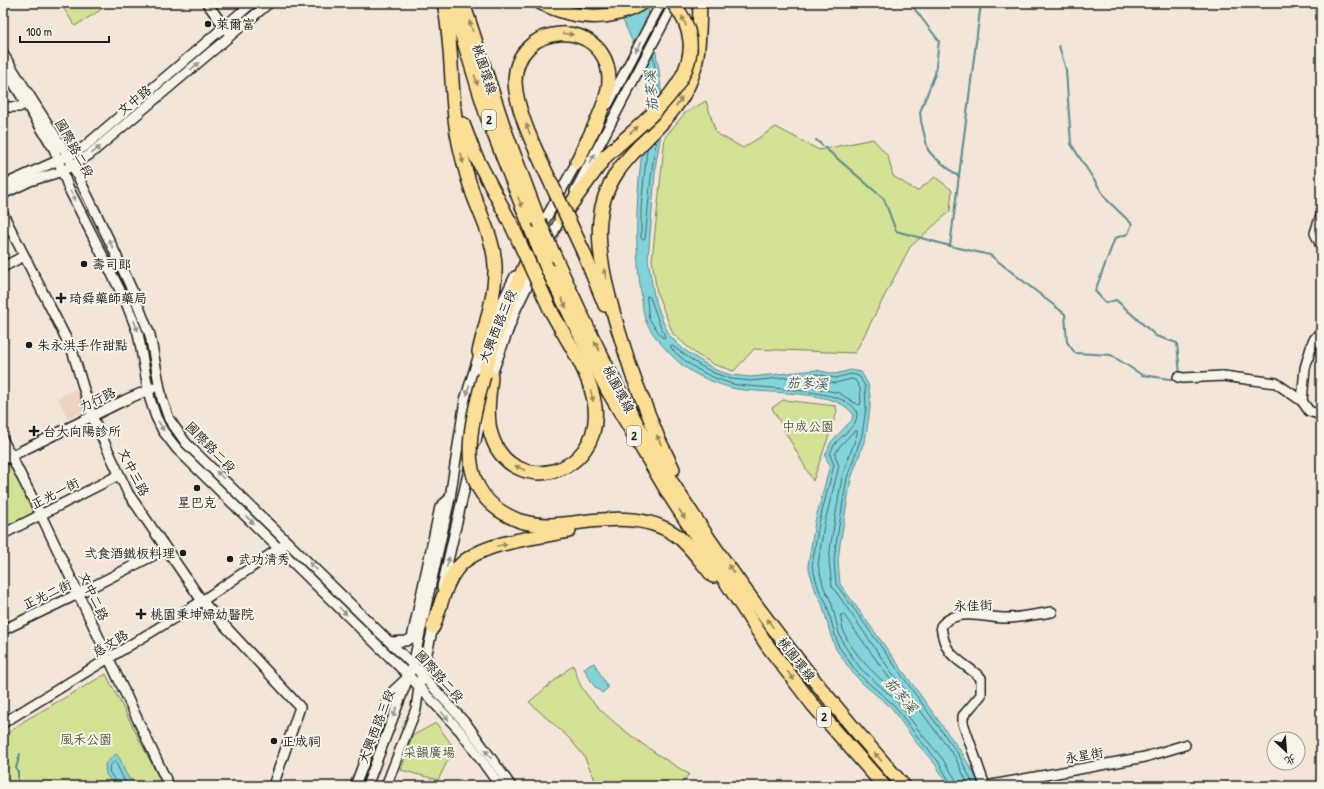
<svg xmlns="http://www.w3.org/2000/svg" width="1324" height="789" font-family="'Patrick Hand','LXGW WenKai TC',sans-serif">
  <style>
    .built { fill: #eed4c5 }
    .green { fill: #d3e195; stroke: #787e58 }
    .water { fill: #83d4da; stroke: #5a8a8e }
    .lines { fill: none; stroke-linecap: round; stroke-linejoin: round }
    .shore { stroke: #456668; stroke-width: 1 }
    .stream { stroke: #5a8a8e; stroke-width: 2 }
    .minor-casing { stroke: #1c1c1c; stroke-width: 12 }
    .highway-casing { stroke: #1c1c1c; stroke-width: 16 }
    .minor { stroke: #f7f3e8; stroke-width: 9 }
    .highway { stroke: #fbdf96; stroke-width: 13 }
    .highway-bridge-casing { stroke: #1c1c1c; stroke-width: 16; stroke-linecap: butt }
    .highway-bridge { stroke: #fbdf96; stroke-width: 13 }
    .oneway { fill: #97875f }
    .oneway2 { fill: #94928c }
    .poi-dot { fill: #1c1c1c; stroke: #f7f3e8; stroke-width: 1.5 }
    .labels { text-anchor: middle; stroke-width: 4; stroke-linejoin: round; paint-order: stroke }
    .shield { fill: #f7f3e8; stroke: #5e5c59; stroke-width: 1 }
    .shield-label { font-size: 12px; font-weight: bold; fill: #1c1c1c }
    .poi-label { font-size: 13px; fill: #1c1c1c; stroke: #f7f3e8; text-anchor: start }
    .street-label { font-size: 13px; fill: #1c1c1c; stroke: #f7f3e8 }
    .park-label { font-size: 13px; fill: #535740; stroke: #f7f3e8 }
    .water-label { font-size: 14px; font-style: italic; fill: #405c5e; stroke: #f7f3e8 }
  </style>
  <rect width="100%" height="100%" fill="#f3e5d8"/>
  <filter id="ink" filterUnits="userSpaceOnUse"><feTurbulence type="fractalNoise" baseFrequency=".025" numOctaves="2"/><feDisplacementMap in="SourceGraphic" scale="8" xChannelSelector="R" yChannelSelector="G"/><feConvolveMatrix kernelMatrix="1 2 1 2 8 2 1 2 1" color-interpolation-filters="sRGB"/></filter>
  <g filter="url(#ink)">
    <path class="built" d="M81,386L87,410L68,419L58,398Z"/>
    <g class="green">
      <path d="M60,3H98L102,9L75,26Z"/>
      <path d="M706,101L716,133L743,148L776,127L819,150L873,139L888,156L893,176L917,191L935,177L952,190L950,211L910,247L855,353L754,349L734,371L715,365L696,354L673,334L657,293L652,260L665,137L685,113Z"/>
      <path d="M783,400L836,406L837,412L813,481L772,408Z"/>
      <path d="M10,462L35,513L3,529V465Z"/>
      <path d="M573,665C576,672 578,681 582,688C602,719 657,755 689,774L679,786H609L607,782L597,784L584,756L569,738L529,702Z"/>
      <path d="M106,674L163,786H3V737L24,721Z"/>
      <path d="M436,723L454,748L438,780L401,770L412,736Z"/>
    </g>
    <g class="water">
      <path d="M616,3H647L659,70L664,118L656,162L648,259L654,296L663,322L670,336L683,349L701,361L716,370L731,375L751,377L816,370L835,374L851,370L861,372L868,384L870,396V408L866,436L851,479L840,544L838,561L840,584L962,753L977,779L978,786H949L935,764L915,741L891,707L863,684L853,673L836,649L831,636L822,603L816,592L808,566L815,522L830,465L825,456L831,442L852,420L853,414C837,388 761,395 732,388C715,383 695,376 681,364C669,354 650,333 645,319C642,309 642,297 640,286C635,244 636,202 641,160C644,137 650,111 647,88C643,58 626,31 616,3Z"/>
      <path d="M594,663L608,688L602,693L597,688L594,686L584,668Z"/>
      <path d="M116,754C124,760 121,774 134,782L129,786H114L106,774L105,764Z"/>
    </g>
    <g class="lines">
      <g class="shore">
        <path d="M653,55L659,95"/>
        <path d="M647,149L641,207V238L643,240L645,239C649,205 650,171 657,139"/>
        <path d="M647,296L650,297L659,323L665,336L664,338L662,337L649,319Z"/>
        <path d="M816,379L835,383L851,379L855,380L860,388L861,404L858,405L839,393L798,384L799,381Z"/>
        <path d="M841,615H844L895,686V689H892C873,673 839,642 841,615Z"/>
        <path d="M117,786C116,775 101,772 115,761L127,786"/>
        <path d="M952,786L938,761L919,739L894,705L866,681L856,671L839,647L835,635L826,602L819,590L812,566L819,523L834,465L830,455C831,452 832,447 835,444C841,435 856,428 857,416C859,387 752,389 733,384C708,377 688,366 671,348V345L699,365L714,373L731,379L751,381L816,374L835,378L851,374L859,376L865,386L866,408L862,435L847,478L836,544L834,561L836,584L959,755L974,786"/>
        <path d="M957,786L956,780L942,758L923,736L897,701L860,668L844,645L839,633L831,601L824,588L818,565L824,525L839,466L835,455L839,447L855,430L857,431V434L842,477L831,543L829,561L832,586L890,670L955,757L969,786"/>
      </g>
      <g class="stream">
        <path d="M910,3L939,41L935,74L920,112L921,121L928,150L934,157L959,177"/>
        <path d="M981,3L950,246L990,255L1065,314L1067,342L1075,353L1111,355L1142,375L1177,380"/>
        <path d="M1059,46L1066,70L1071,144L1107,200L1132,224L1128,234L1115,238L1095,291L1106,303L1116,300L1156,336L1177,343L1180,374"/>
        <path d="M816,140L884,199L896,231L950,246"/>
        <path d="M3,705L4,707"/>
        <path d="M18,786V772L16,768L20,754"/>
      </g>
      <defs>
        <g id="minor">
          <path d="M207,3L227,31"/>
          <path d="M3,54L68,156L112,246L132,290L150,335L162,399L169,419L186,443L413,665L468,726L511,786"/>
          <path d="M3,66L54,149L69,189L125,300L138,333L150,399L156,417L163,431L177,449L409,676L461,732L500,786"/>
          <path d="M608,104L661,3"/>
          <path d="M3,107H19L26,103"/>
          <path d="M3,185L68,156L84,147L252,3"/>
          <path d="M575,191L674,3"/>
          <path d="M3,194L30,181L63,171L89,155L269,3"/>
          <path d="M3,214L72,350L92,416L128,493L202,601L300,707L273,786"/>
          <path d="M1321,215L1315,233L1321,246"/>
          <path d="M540,229L579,158"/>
          <path d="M3,267L24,256"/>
          <path d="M491,325L515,276"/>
          <path d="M1321,331L1313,341L1305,368L1302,401L1309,411L1321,415"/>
          <path d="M1178,377L1183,378L1223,376L1276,383L1302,401"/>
          <path d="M489,382L516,309L563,213"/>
          <path d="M3,440L41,515L169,786"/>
          <path d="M476,441L484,404"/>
          <path d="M3,460L125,400L153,388"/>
          <path d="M3,534L119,475"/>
          <path d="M442,587L470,465"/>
          <path d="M3,630L78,594L166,549"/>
          <path d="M390,642L406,641L412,638L440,507L450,498"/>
          <path d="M3,723L202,601L284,545"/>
          <path d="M355,786L390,694L407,678"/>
          <path d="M367,786L413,665L450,498L465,400L481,348"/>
          <path d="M386,786L416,709L419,687L434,623"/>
          <path d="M985,786L963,723V716L981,695V678C959,658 945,659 941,626C957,606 988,619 1009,618C1024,617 1038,614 1052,612"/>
          <path d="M986,786L1145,757L1185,745"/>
        </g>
        <g id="highway">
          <path d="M444,3C453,46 450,90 457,133C461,154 466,174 473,194C482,218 494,241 495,266C496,295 485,325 479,352"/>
          <path d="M452,3L487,116L533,234"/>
          <path d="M463,3L504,128L539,221"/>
          <path d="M541,3C575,19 609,23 642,3"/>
          <path d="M463,124L475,155L512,226"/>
          <path d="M543,166C532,142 516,108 515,82C515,20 606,17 609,78C610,101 587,140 577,162"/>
          <path d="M561,218L606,156"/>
          <path d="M583,251L605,305"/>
          <path d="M554,255C583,320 614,385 650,447C722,567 811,682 904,786"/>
          <path d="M547,268L608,391L670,496L715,565L767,645L813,705L884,786"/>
          <path d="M631,371L658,438L673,469"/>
          <path d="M484,375L498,329L539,233"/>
          <path d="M491,377C489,396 486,416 491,434C510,499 602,477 595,407C591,373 567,341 551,311"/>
          <path d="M634,379C620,335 595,266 600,220C605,157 664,137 688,86C700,61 699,31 700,3"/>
          <path d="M520,521C541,527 560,525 581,522C614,518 653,515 681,539C693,550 703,564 713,576"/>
          <path d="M433,627C440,609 444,586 456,570C476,542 536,538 569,531"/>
        </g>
      </defs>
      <use href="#minor" class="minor-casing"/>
      <use href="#highway" class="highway-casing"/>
      <use href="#minor" class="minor"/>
      <use href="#highway" class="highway"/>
      <defs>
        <g id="highway-bridge">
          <path d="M606,156C647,117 725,67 673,3"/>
          <path d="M543,166L583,251"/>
          <path d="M539,221L554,255"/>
          <path d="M512,226L551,311"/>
          <path d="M533,234L547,268"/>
          <path d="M484,375C469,431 451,495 520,521"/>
        </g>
      </defs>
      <use href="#highway-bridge" class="highway-bridge-casing"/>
      <use href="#highway-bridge" class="highway-bridge"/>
    </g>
    <defs><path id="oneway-solid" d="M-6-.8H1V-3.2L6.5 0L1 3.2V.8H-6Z"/></defs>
    <g class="oneway">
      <use href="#oneway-solid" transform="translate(684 21) rotate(-113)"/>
      <use href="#oneway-solid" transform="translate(471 26) rotate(-108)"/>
      <use href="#oneway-solid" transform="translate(568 34) rotate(7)"/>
      <use href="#oneway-solid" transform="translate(476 80) rotate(72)"/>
      <use href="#oneway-solid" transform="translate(679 102) rotate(-55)"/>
      <use href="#oneway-solid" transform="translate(528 129) rotate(-110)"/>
      <use href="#oneway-solid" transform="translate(634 130) rotate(-41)"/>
      <use href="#oneway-solid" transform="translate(462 158) rotate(77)"/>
      <use href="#oneway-solid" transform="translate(520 202) rotate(68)"/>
      <use href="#oneway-solid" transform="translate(605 274) rotate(-102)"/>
      <use href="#oneway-solid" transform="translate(564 303) rotate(65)"/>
      <use href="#oneway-solid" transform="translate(597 346) rotate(-116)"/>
      <use href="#oneway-solid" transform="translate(592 396) rotate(76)"/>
      <use href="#oneway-solid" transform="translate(659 440) rotate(-115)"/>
      <use href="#oneway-solid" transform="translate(520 468) rotate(-155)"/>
      <use href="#oneway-solid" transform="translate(682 514) rotate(57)"/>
      <use href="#oneway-solid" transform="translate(502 545) rotate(-12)"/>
      <use href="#oneway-solid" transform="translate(731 569) rotate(-125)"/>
      <use href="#oneway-solid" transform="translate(770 623) rotate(-125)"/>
      <use href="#oneway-solid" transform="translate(791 676) rotate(52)"/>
      <use href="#oneway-solid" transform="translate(878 757) rotate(-131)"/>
    </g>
    <g class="oneway2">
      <use href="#oneway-solid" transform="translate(638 47) rotate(117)"/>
      <use href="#oneway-solid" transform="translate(195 66) rotate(-40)"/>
      <use href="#oneway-solid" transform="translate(96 150) rotate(-40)"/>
      <use href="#oneway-solid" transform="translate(592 159) rotate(-62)"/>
      <use href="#oneway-solid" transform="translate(73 196) rotate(63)"/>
      <use href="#oneway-solid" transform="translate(111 244) rotate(-116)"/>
      <use href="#oneway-solid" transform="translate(136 326) rotate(69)"/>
      <use href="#oneway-solid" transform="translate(468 390) rotate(105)"/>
      <use href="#oneway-solid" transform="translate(161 426) rotate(61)"/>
      <use href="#oneway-solid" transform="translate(220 475) rotate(-135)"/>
      <use href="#oneway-solid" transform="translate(250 520) rotate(44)"/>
      <use href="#oneway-solid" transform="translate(448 562) rotate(-77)"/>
      <use href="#oneway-solid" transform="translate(313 566) rotate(-137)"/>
      <use href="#oneway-solid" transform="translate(343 611) rotate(45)"/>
      <use href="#oneway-solid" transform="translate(395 712) rotate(111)"/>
      <use href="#oneway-solid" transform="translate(445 716) rotate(49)"/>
      <use href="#oneway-solid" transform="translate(488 754) rotate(-126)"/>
    </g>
  </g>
  <g class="poi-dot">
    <circle cx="208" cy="24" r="4"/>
    <circle cx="84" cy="264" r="4"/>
    <path d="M59 292h4v4h4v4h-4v4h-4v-4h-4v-4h4z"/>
    <circle cx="29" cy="345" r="4"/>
    <path d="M32 425h4v4h4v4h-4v4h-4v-4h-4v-4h4z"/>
    <circle cx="197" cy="488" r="4"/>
    <circle cx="183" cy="553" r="4"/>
    <circle cx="230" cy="559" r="4"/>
    <path d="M139 608h4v4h4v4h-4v4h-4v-4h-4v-4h4z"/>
    <circle cx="274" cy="741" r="4"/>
  </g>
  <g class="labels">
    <g class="shield">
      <rect x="482" y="110" width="14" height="20" rx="3"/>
      <rect x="627" y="426" width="14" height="20" rx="3"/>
      <rect x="817" y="707" width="14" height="20" rx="3"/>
    </g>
    <g class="shield-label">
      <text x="489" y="124">2</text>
      <text x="634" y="440">2</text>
      <text x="824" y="721">2</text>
    </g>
    <g class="poi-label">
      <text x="216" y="29">萊爾富</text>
      <text x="92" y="269">壽司郎</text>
      <text x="69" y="303">琦舜藥師藥局</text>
      <text x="37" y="350">朱永洪手作甜點</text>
      <text x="43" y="436">台大向陽診所</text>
      <text x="197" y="507" text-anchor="middle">星巴克</text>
      <text x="175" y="558" text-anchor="end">弍食酒鐵板料理</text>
      <text x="238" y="564">武功清秀</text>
      <text x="150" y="619">桃園秉坤婦幼醫院</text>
      <text x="282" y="746">正成祠</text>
    </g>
    <g class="street-label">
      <text transform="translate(485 69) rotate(72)" y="5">桃園環線</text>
      <text transform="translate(134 100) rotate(-40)" y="5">文中路</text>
      <text transform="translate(75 148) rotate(61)" y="5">國際路二段</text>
      <text transform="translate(497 326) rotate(-68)" y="5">大興西路三段</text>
      <text transform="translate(619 389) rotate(62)" y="5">桃園環線</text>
      <text transform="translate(97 399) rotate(-26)" y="5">力行路</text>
      <text transform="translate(211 447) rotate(46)" y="5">國際路二段</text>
      <text transform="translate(134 472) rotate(63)" y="5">文中三路</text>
      <text transform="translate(55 493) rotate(-27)" y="5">正光一街</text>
      <text transform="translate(47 594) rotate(-25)" y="5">正光二街</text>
      <text transform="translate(94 596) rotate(65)" y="5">文中二路</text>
      <text transform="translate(973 605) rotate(-2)" y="5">永佳街</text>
      <text transform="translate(110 643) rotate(-32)" y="5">慈文路</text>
      <text transform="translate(797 659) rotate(52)" y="5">桃園環線</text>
      <text transform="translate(440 676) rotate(48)" y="5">國際路二段</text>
      <text transform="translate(376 726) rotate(-69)" y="5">大興西路三段</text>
      <text transform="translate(1084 755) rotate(-10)" y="5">永星街</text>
    </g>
    <g class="park-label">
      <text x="808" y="431">中成公園</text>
      <text x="86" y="744">風禾公園</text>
      <text x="429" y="757">采韻廣場</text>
    </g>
    <g class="water-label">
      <text transform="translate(651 91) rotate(-94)" y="5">茄苳溪</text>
      <text transform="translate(807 383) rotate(2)" y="5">茄苳溪</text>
      <text transform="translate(901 695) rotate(49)" y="5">茄苳溪</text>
    </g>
  </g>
  <rect width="1324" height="789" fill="none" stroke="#f7f3e8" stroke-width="16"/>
  <rect x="8" y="8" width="1308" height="773" fill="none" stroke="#1c1c1c" stroke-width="1.5" filter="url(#ink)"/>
  <g transform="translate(1286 751) rotate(154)"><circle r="19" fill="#f7f3e8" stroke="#9f9d96"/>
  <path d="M0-3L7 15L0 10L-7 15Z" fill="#1c1c1c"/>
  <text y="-6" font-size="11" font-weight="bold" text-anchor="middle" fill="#1c1c1c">北</text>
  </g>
  <path d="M20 36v6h89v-6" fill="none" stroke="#1c1c1c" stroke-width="2"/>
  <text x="26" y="36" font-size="12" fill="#1c1c1c" stroke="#f7f3e8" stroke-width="3" paint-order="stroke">100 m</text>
</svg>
